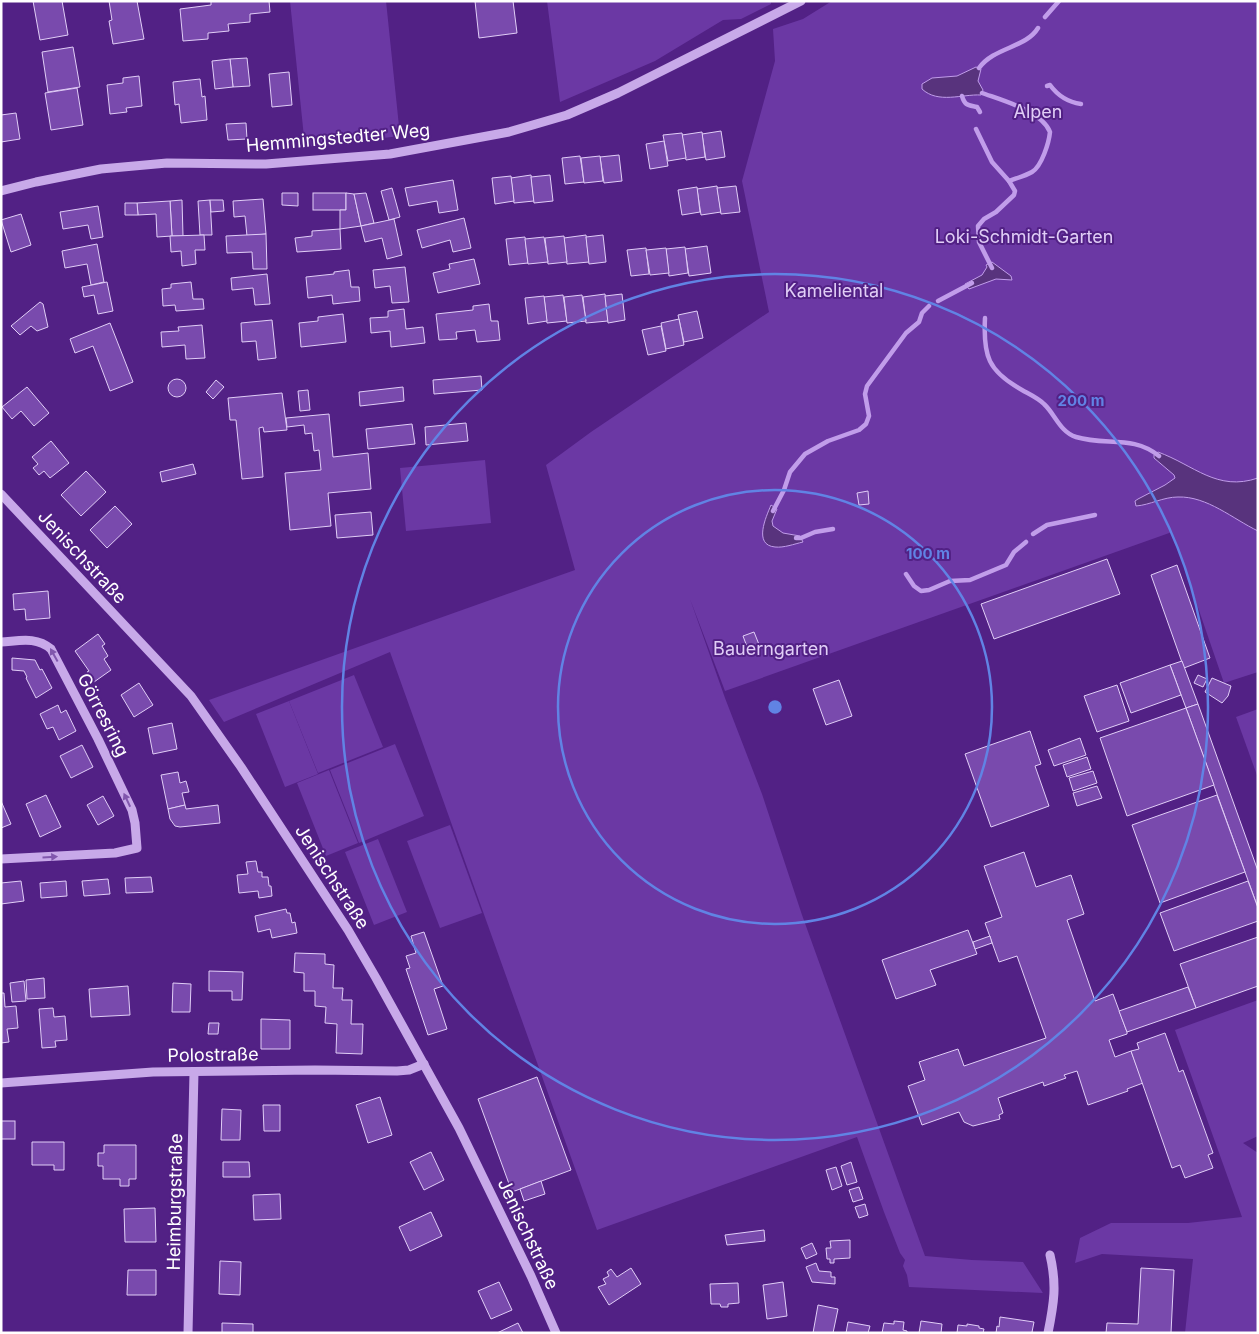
<svg xmlns="http://www.w3.org/2000/svg" width="1259" height="1334" font-family="Inter,sans-serif">
  <style>
    .green { fill: #6b38a4 }
    .water { fill: #58337d; stroke: #c19dea }
    .lines { fill: none; stroke-linecap: round; stroke-linejoin: round }
    .stream { stroke: #c19dea; stroke-width: 4.5 }
    .building { fill: #794aad; stroke: #e1cef7 }
    .minor { stroke: #c8a9e9; stroke-width: 9 }
    .oneway { fill: #8157ad }
    .ring { fill: none; stroke: #6183e4; stroke-width: 2.5 }
    .labels { text-anchor: middle; stroke-width: 4; stroke-linejoin: round; paint-order: stroke }
    .park-label { font-size: 18px; fill: #e1cef7; stroke: #522185 }
    .street-label { font-size: 18px; fill: #fff; stroke: #522185 }
    .centre { fill: #6183e4; stroke: #522185; stroke-width: 2.5 }
    .ring-label { font-size: 15px; text-anchor: middle; font-weight: bold; fill: #6183e4; stroke: #522185; stroke-width: 4; stroke-linejoin: round; paint-order: stroke }
  </style>
  <rect width="100%" height="100%" fill="#522185"/>
  <g class="green">
    <path d="M290,1H386L400,136L305,147Z"/>
    <path d="M547,1H771V4L741,19L723,20L655,61L560,102Z"/>
    <path d="M832,1H1258V478C1217,492 1194,465 1158,452L1154,458L1174,475L1175,478L1173,481L1135,501L1136,506C1151,505 1164,497 1179,497C1207,496 1233,519 1258,531V672L1224,683L1172,532L725,691L690,599L725,698L762,794L802,915L925,1256L972,1260L1023,1262L1043,1293L909,1287L907,1275L903,1266L905,1260L900,1253L884,1212L857,1137L597,1230L390,652L224,722L209,700L575,570L546,465L591,432L769,312L742,181L775,61L773,29L803,19Z"/>
    <path d="M485,460L491,523L406,531L400,468Z"/>
    <path d="M354,675L383,747L318,773L289,701Z"/>
    <path d="M289,701L318,774L285,787L256,714Z"/>
    <path d="M1258,709V778L1236,717Z"/>
    <path d="M395,744L424,816L359,843L330,770Z"/>
    <path d="M329,770L358,843L326,856L297,783Z"/>
    <path d="M450,825L482,913L440,928L407,841Z"/>
    <path d="M378,839L407,912L374,925L345,852Z"/>
    <path d="M1258,1000V1136L1243,1143L1258,1153V1333H1185L1193,1259L1102,1254L1075,1263L1080,1238L1111,1223H1188L1242,1217L1175,1030Z"/>
  </g>
  <g class="water">
    <path d="M976,67L981,69L978,81L983,90L981,95C962,94 938,104 922,89V84L932,78L957,76Z"/>
    <path d="M992,262L1011,276L1012,280L996,279L969,289L965,284L982,275L987,267L986,265Z"/>
    <path d="M1158,452C1194,465 1217,492 1258,478V531C1233,519 1207,496 1178,497C1163,497 1150,505 1136,506L1135,501L1138,499L1165,485L1175,478L1174,475L1154,458V455Z"/>
    <path d="M771,505L777,509L772,521L773,526L783,533L800,536L803,542C794,544 784,548 775,547C753,545 766,517 771,505Z"/>
  </g>
  <g class="lines">
    <g class="stream">
      <path d="M1045,17L1059,1"/>
      <path d="M979,68C994,47 1026,48 1038,28"/>
      <path d="M1047,86L1050,85C1058,96 1067,102 1081,104"/>
      <path d="M982,93C1001,100 1042,111 1050,132C1049,142 1042,166 1032,172C1025,176 1017,178 1009,181"/>
      <path d="M962,96C965,106 968,105 977,107L980,112"/>
      <path d="M976,129L992,162L1009,181L1015,191L1014,195L996,212L984,219L978,226L979,242L992,268"/>
      <path d="M938,301L972,283"/>
      <path d="M985,318C983,356 988,371 1022,390C1029,394 1038,398 1044,404C1055,414 1060,432 1076,437C1106,446 1133,435 1159,456"/>
      <path d="M773,511L784,490L790,472L805,454L828,441L859,430L866,424L869,416L865,394L867,386L906,333L919,322L922,313L929,306"/>
      <path d="M1033,534L1047,525L1095,515"/>
      <path d="M796,538H801L815,532L833,529"/>
      <path d="M906,574L914,586L921,591L929,590L950,581L970,580L1006,565L1014,552L1026,542"/>
    </g>
  </g>
  <g class="building">
    <path d="M33,1H62L68,35L40,40Z"/>
    <path d="M109,1H137L144,39L113,44L109,21L112,20Z"/>
    <path d="M211,1H269L270,12L250,14V22L228,24L229,31L208,33V39L183,41L180,9L211,5Z"/>
    <path d="M475,1H513L517,33L479,38Z"/>
    <path d="M73,47L80,87L48,92L42,52Z"/>
    <path d="M247,58L250,86L233,87L230,59Z"/>
    <path d="M230,59L233,87L215,89L212,61Z"/>
    <path d="M289,72L292,105L272,107L269,74Z"/>
    <path d="M139,76L142,106L126,108L127,112L110,114L107,85L123,83V78Z"/>
    <path d="M200,79L202,97L205,96L207,120L181,123L179,104L175,105L173,82Z"/>
    <path d="M77,88L83,125L51,130L45,93Z"/>
    <path d="M16,113L20,139L1,142V115Z"/>
    <path d="M246,123L247,139L228,140L226,124Z"/>
    <path d="M721,131L725,157L706,160L702,134Z"/>
    <path d="M702,132L705,157L686,160L682,135Z"/>
    <path d="M682,133L686,158L668,161L663,135Z"/>
    <path d="M664,141L668,166L650,169L646,144Z"/>
    <path d="M619,155L622,181L604,183L600,157Z"/>
    <path d="M580,156L584,182L565,184L562,158Z"/>
    <path d="M600,156L603,181L584,183L581,158Z"/>
    <path d="M531,175L534,201L514,203L511,178Z"/>
    <path d="M550,175L553,201L534,203L531,177Z"/>
    <path d="M511,176L514,201L495,204L492,178Z"/>
    <path d="M453,180L458,210L439,213L437,201L409,206L405,188Z"/>
    <path d="M717,186L721,212L701,215L697,189Z"/>
    <path d="M736,186L740,212L721,214L717,188Z"/>
    <path d="M697,187L700,212L682,215L678,190Z"/>
    <path d="M392,188L400,217L389,220L381,191Z"/>
    <path d="M282,193H298V206L282,205Z"/>
    <rect x="313" y="193" width="33" height="17"/>
    <path d="M346,193L354,194L361,226L340,229V210H346Z"/>
    <path d="M366,193L374,223L361,226L354,194Z"/>
    <path d="M263,199L266,234L247,236L245,216L234,217L233,201Z"/>
    <path d="M182,200L183,236H172L170,201Z"/>
    <path d="M210,200L212,235H200L198,201Z"/>
    <path d="M210,200H223L224,211L211,212Z"/>
    <path d="M170,201L172,236L157,237L156,214L138,215L137,203Z"/>
    <path d="M125,203H137L138,215H125Z"/>
    <path d="M98,206L103,237L91,239L88,225L63,229L60,212Z"/>
    <path d="M21,214L31,245L11,252L1,220Z"/>
    <path d="M464,218L471,248L453,252L450,240L422,248L417,230Z"/>
    <path d="M394,219L402,255L387,259L382,238L365,242L361,226Z"/>
    <path d="M340,229L341,249L297,252L295,238L312,236V231Z"/>
    <path d="M266,234L267,269H253L252,252L227,253L226,236Z"/>
    <path d="M204,235L205,250H195L196,264L182,266L181,251L171,252L170,236Z"/>
    <path d="M586,235L589,262L567,264L564,238Z"/>
    <path d="M603,235L606,262L589,264L586,237Z"/>
    <path d="M564,236L567,262L548,264L545,238Z"/>
    <path d="M525,237L528,263L509,265L506,239Z"/>
    <path d="M544,237L548,262L528,264L525,239Z"/>
    <path d="M97,244L104,282L91,285L87,264L65,268L62,251Z"/>
    <path d="M707,246L711,273L689,276L685,249Z"/>
    <path d="M685,247L688,273L669,276L666,249Z"/>
    <path d="M646,248L649,274L631,276L627,250Z"/>
    <path d="M666,248L669,273L650,275L646,250Z"/>
    <path d="M474,259L480,284L438,293L433,273L450,269L449,264Z"/>
    <path d="M405,267L409,302L392,303L390,286L375,288L373,270Z"/>
    <path d="M349,270L351,287H359L360,301L333,304L332,295L308,298L306,277L334,274V272Z"/>
    <path d="M267,274L270,304L255,305L253,288L232,290L231,278Z"/>
    <path d="M107,282L113,311L98,314L94,295L84,297L82,287Z"/>
    <path d="M191,282L193,299H203L204,309L176,311L175,305L163,306L162,289L171,288V284Z"/>
    <path d="M605,294L608,321L586,323L583,297Z"/>
    <path d="M622,294L625,320L608,323L605,296Z"/>
    <path d="M563,295L567,321L547,323L544,297Z"/>
    <path d="M582,295L586,321L567,323L564,297Z"/>
    <path d="M544,296L547,321L528,324L525,298Z"/>
    <path d="M40,302L43,304L48,327L37,331L31,326L20,335L11,326Z"/>
    <path d="M489,304L491,321H498L500,340L477,342L475,330L456,332L457,339L439,340L436,314L473,310V306Z"/>
    <path d="M404,309L406,329L423,327L425,343L391,347L390,331L371,333L370,318L388,317V311Z"/>
    <path d="M697,311L703,338L684,342L678,315Z"/>
    <path d="M343,314L346,342L301,347L299,323L318,321V317Z"/>
    <path d="M679,319L684,345L666,349L661,323Z"/>
    <path d="M272,320L276,358L258,360L256,341L242,342L241,323Z"/>
    <path d="M110,323L133,382L110,391L93,346L75,353L70,339Z"/>
    <path d="M202,325L205,358L186,359L185,345L162,347L161,332L179,331L178,327Z"/>
    <path d="M661,326L666,351L648,355L642,330Z"/>
    <path d="M481,376L482,390L434,394L433,380Z"/>
    <circle cx="177" cy="388" r="9"/>
    <path d="M216,380L224,387L213,399L206,392Z"/>
    <path d="M27,387L49,413L34,426L21,411L12,419L2,407Z"/>
    <path d="M403,387L404,401L360,406L359,392Z"/>
    <path d="M308,390L310,410L300,411L298,391Z"/>
    <path d="M282,393L287,430L264,432L263,427L259,428L263,477L242,479L236,420H230L228,398Z"/>
    <path d="M329,414L333,457L368,453L371,489L328,493L331,526L290,530L285,473L321,470L319,450L314,451L312,433L305,434L304,425L287,427L286,418Z"/>
    <path d="M466,423L468,441L426,445L425,427Z"/>
    <path d="M412,424L415,444L368,449L366,429Z"/>
    <path d="M51,441L69,463L50,478L44,471L39,475L33,468L38,464L32,457Z"/>
    <path d="M193,464L196,474L162,482L160,472Z"/>
    <path d="M86,471L106,492L81,516L61,495Z"/>
    <path d="M868,491L869,504L859,505L857,493Z"/>
    <path d="M115,506L132,524L107,548L90,530Z"/>
    <path d="M371,512L373,535L337,538L335,515Z"/>
    <path d="M1107,559L1120,594L994,639L981,604Z"/>
    <path d="M1177,565L1210,658L1184,668L1151,575Z"/>
    <path d="M48,591L50,618L26,620L25,609L14,610L13,594Z"/>
    <path d="M754,632L760,647L749,652L743,636Z"/>
    <path d="M98,634L105,644L102,646L108,656L104,659L111,670L94,682L87,672L89,671L75,651Z"/>
    <path d="M12,658L35,660L40,670L42,669L52,688L36,698L26,678L27,677L24,671L12,670Z"/>
    <path d="M1182,661L1198,704L1186,708L1170,665Z"/>
    <path d="M1170,665L1181,695L1131,713L1120,683Z"/>
    <path d="M1198,675L1207,679L1203,687L1194,683Z"/>
    <path d="M1212,678L1231,686L1228,696L1222,703L1205,692Z"/>
    <path d="M839,680L852,716L826,725L813,689Z"/>
    <path d="M139,683L153,705L134,717L121,695Z"/>
    <path d="M1117,685L1129,721L1097,732L1084,696Z"/>
    <path d="M1198,704L1258,871V908L1186,708Z"/>
    <path d="M58,705L61,713L66,710L76,731L59,740L53,727L47,729L40,714Z"/>
    <path d="M1186,708L1214,785L1127,816L1100,738Z"/>
    <path d="M172,723L177,749L153,754L148,728Z"/>
    <path d="M1030,731L1041,764L1035,766L1049,806L991,827L965,754Z"/>
    <path d="M1080,738L1086,755L1054,766L1048,750Z"/>
    <path d="M82,745L93,767L71,778L60,756Z"/>
    <path d="M1087,757L1091,769L1067,777L1063,765Z"/>
    <path d="M1093,771L1097,783L1073,791L1069,778Z"/>
    <path d="M178,772L180,783L186,781L189,792L182,793L185,805L168,809L161,775Z"/>
    <path d="M1097,786L1102,798L1077,806L1073,793Z"/>
    <path d="M46,795L61,827L40,837L26,804Z"/>
    <path d="M1217,795L1245,872L1160,903L1132,825Z"/>
    <path d="M103,796L114,816L98,825L87,805Z"/>
    <path d="M1,801L11,824L1,828Z"/>
    <path d="M185,805L186,809L218,805L220,823L180,827L175,826L170,819L168,809Z"/>
    <path d="M1024,852L1036,887L1071,875L1084,914L1067,920L1095,1001L1113,994L1127,1032V1034L1109,1040L1115,1057L1131,1051L1143,1083L1127,1089L1128,1091L1088,1105L1077,1071L1064,1075L1066,1078L1044,1086L1043,1082L998,1098L1003,1113L999,1115L1000,1119L973,1126L964,1122L959,1112L922,1125L908,1086L925,1080L919,1062L958,1049L964,1066L1046,1038L1017,956L999,962L985,923L1002,917L984,866Z"/>
    <path d="M256,861L258,872H262V877H268L269,886H271L272,896L259,898L258,891L239,893L237,875L248,874L246,862Z"/>
    <path d="M151,877L153,892L126,893L125,878Z"/>
    <path d="M108,879L110,894L84,896L82,881Z"/>
    <path d="M21,881L24,901L1,904V883Z"/>
    <path d="M66,881L67,896L41,898L40,883Z"/>
    <path d="M1248,881L1258,908V921L1174,951L1160,913Z"/>
    <path d="M286,909L287,913H290L292,923L295,922L297,933L272,938L270,929L258,932L255,916Z"/>
    <path d="M968,930L977,954L930,970L936,985L896,999L882,960Z"/>
    <path d="M424,932L443,986L434,989L447,1029L428,1035L406,969L410,968L406,956L416,953L411,936Z"/>
    <path d="M990,936L992,943L975,949L973,942Z"/>
    <path d="M1258,937V986L1196,1008L1180,964Z"/>
    <path d="M295,953L325,954V964L334,965L333,988H343L342,1000H352L351,1024H363L362,1054L336,1053L337,1024L325,1023L326,1007L315,1006V991H304V973L294,972Z"/>
    <path d="M209,971L243,972L242,1000H232V991H209Z"/>
    <path d="M44,978L45,998L27,999L26,980Z"/>
    <path d="M24,981L26,1001L12,1002L10,983Z"/>
    <path d="M173,983L191,984L190,1012H172Z"/>
    <path d="M128,986L130,1015L91,1017L89,989Z"/>
    <path d="M1188,987L1196,1008L1127,1032L1119,1011Z"/>
    <path d="M1,993H4L5,1007L16,1006L18,1028L7,1029L9,1042L1,1043Z"/>
    <path d="M53,1008L54,1017L65,1016L67,1040L55,1041L56,1047L42,1048L39,1009Z"/>
    <path d="M261,1019L290,1020V1049H261Z"/>
    <path d="M209,1023H219L218,1034H208Z"/>
    <path d="M1165,1033L1179,1072L1183,1070L1213,1153L1208,1155L1213,1168L1185,1178L1180,1165L1172,1168L1131,1051L1139,1049L1137,1043Z"/>
    <path d="M537,1077L571,1170L512,1192L478,1099Z"/>
    <path d="M380,1097L392,1135L368,1143L356,1105Z"/>
    <path d="M263,1105H280V1131H264Z"/>
    <path d="M222,1109L241,1110L240,1140H221Z"/>
    <rect x="1" y="1121" width="14" height="18"/>
    <path d="M32,1142H64V1170H54V1165H32Z"/>
    <path d="M104,1145H136V1179H129V1186H120V1179H103V1166H98V1153H104Z"/>
    <path d="M431,1152L444,1180L424,1190L410,1162Z"/>
    <path d="M223,1162H249L250,1177H223Z"/>
    <path d="M851,1162L857,1182L847,1185L841,1166Z"/>
    <path d="M836,1167L842,1186L832,1190L826,1170Z"/>
    <path d="M541,1181L545,1194L524,1201L520,1189Z"/>
    <path d="M859,1187L863,1199L853,1202L849,1190Z"/>
    <path d="M280,1194L281,1219L254,1220L253,1195Z"/>
    <path d="M865,1204L868,1215L859,1218L855,1207Z"/>
    <path d="M155,1208L156,1242H125L124,1209Z"/>
    <path d="M431,1212L442,1236L410,1251L399,1227Z"/>
    <path d="M764,1230L765,1241L727,1245L725,1235Z"/>
    <path d="M850,1240V1258L834,1259V1263H830V1259H827L826,1248H831L830,1241Z"/>
    <path d="M812,1243L817,1254L806,1259L801,1248Z"/>
    <path d="M220,1261L241,1262L240,1295L219,1294Z"/>
    <path d="M816,1263L819,1271L831,1272V1277H835V1284L812,1282L806,1267Z"/>
    <path d="M631,1268L641,1284L609,1305L598,1287L606,1284L603,1279L609,1276L607,1272L611,1269L617,1277Z"/>
    <path d="M1141,1268L1174,1270L1171,1333H1106L1107,1323L1138,1324Z"/>
    <path d="M128,1270H156V1295H127Z"/>
    <path d="M499,1282L512,1310L491,1319L478,1291Z"/>
    <path d="M783,1282L787,1316L767,1319L763,1285Z"/>
    <path d="M738,1283L739,1303L728,1304V1307H721L720,1304H711L710,1284Z"/>
    <path d="M818,1305L838,1309L833,1333H813Z"/>
    <path d="M1000,1317L1034,1322L1032,1332L1035,1333H996L997,1326L999,1327Z"/>
    <path d="M894,1321L904,1322L903,1330L907,1331V1333H882L884,1323L894,1324Z"/>
    <path d="M921,1321L942,1324L941,1333H919Z"/>
    <path d="M848,1322L870,1326L868,1333H846Z"/>
    <path d="M222,1323L253,1324V1333H222Z"/>
    <path d="M518,1323L523,1333H497Z"/>
    <path d="M967,1324L979,1326V1328L984,1329L983,1333H957L958,1325L967,1326Z"/>
  </g>
  <g class="lines">
    <g class="minor">
      <path d="M1,191L36,182L101,169L167,163L266,164L390,154L509,132L567,115L618,93L801,1"/>
      <path d="M1,494L191,696L241,767L348,930L376,978L459,1128L531,1276L556,1333"/>
      <path d="M1,642C19,641 36,636 51,649L98,739L132,810L135,823L137,848L115,853L1,859"/>
      <path d="M1,1083L153,1072L315,1070L397,1071L409,1070L424,1064"/>
      <path d="M188,1333L194,1072"/>
      <path d="M1048,1333C1054,1303 1057,1285 1050,1255"/>
    </g>
  </g>
  <defs><path id="oneway-solid" d="M-6-.8H1V-3.2L6.5 0L1 3.2V.8H-6Z" transform="scale(1.25)"/></defs>
  <g class="oneway">
    <use href="#oneway-solid" transform="translate(54 655) rotate(-119)"/>
    <use href="#oneway-solid" transform="translate(127 800) rotate(-115)"/>
    <use href="#oneway-solid" transform="translate(50 857) rotate(-3)"/>
  </g>
  <g class="ring">
    <circle cx="775" cy="707" r="217"/>
    <circle cx="775" cy="707" r="433"/>
  </g>
  <g class="labels">
    <g class="park-label">
      <text x="1038" y="118">Alpen</text>
      <text x="1024" y="243">Loki-Schmidt-Garten</text>
      <text x="834" y="297">Kameliental</text>
      <text x="771" y="655">Bauerngarten</text>
    </g>
    <g class="street-label">
      <text transform="translate(338 138) rotate(-5)" y="6">Hemmingstedter Weg</text>
      <text transform="translate(82 557) rotate(47)" y="6">Jenischstraße</text>
      <text transform="translate(103 715) rotate(63)" y="6">Görresring</text>
      <text transform="translate(332 877) rotate(57)" y="6">Jenischstraße</text>
      <text transform="translate(213 1055) rotate(-1)" y="6">Polostraße</text>
      <text transform="translate(175 1202) rotate(-89)" y="6">Heimburgstraße</text>
      <text transform="translate(528 1234) rotate(65)" y="6">Jenischstraße</text>
    </g>
  </g>
  <circle cx="775" cy="707" r="8" class="centre"/>
  <g class="ring-label">
    <text x="1081" y="406">200 m</text>
    <text x="928" y="559">100 m</text>
  </g>
  <rect width="1259" height="1334" fill="none" stroke="#ffffff" stroke-width="5"/>
</svg>
